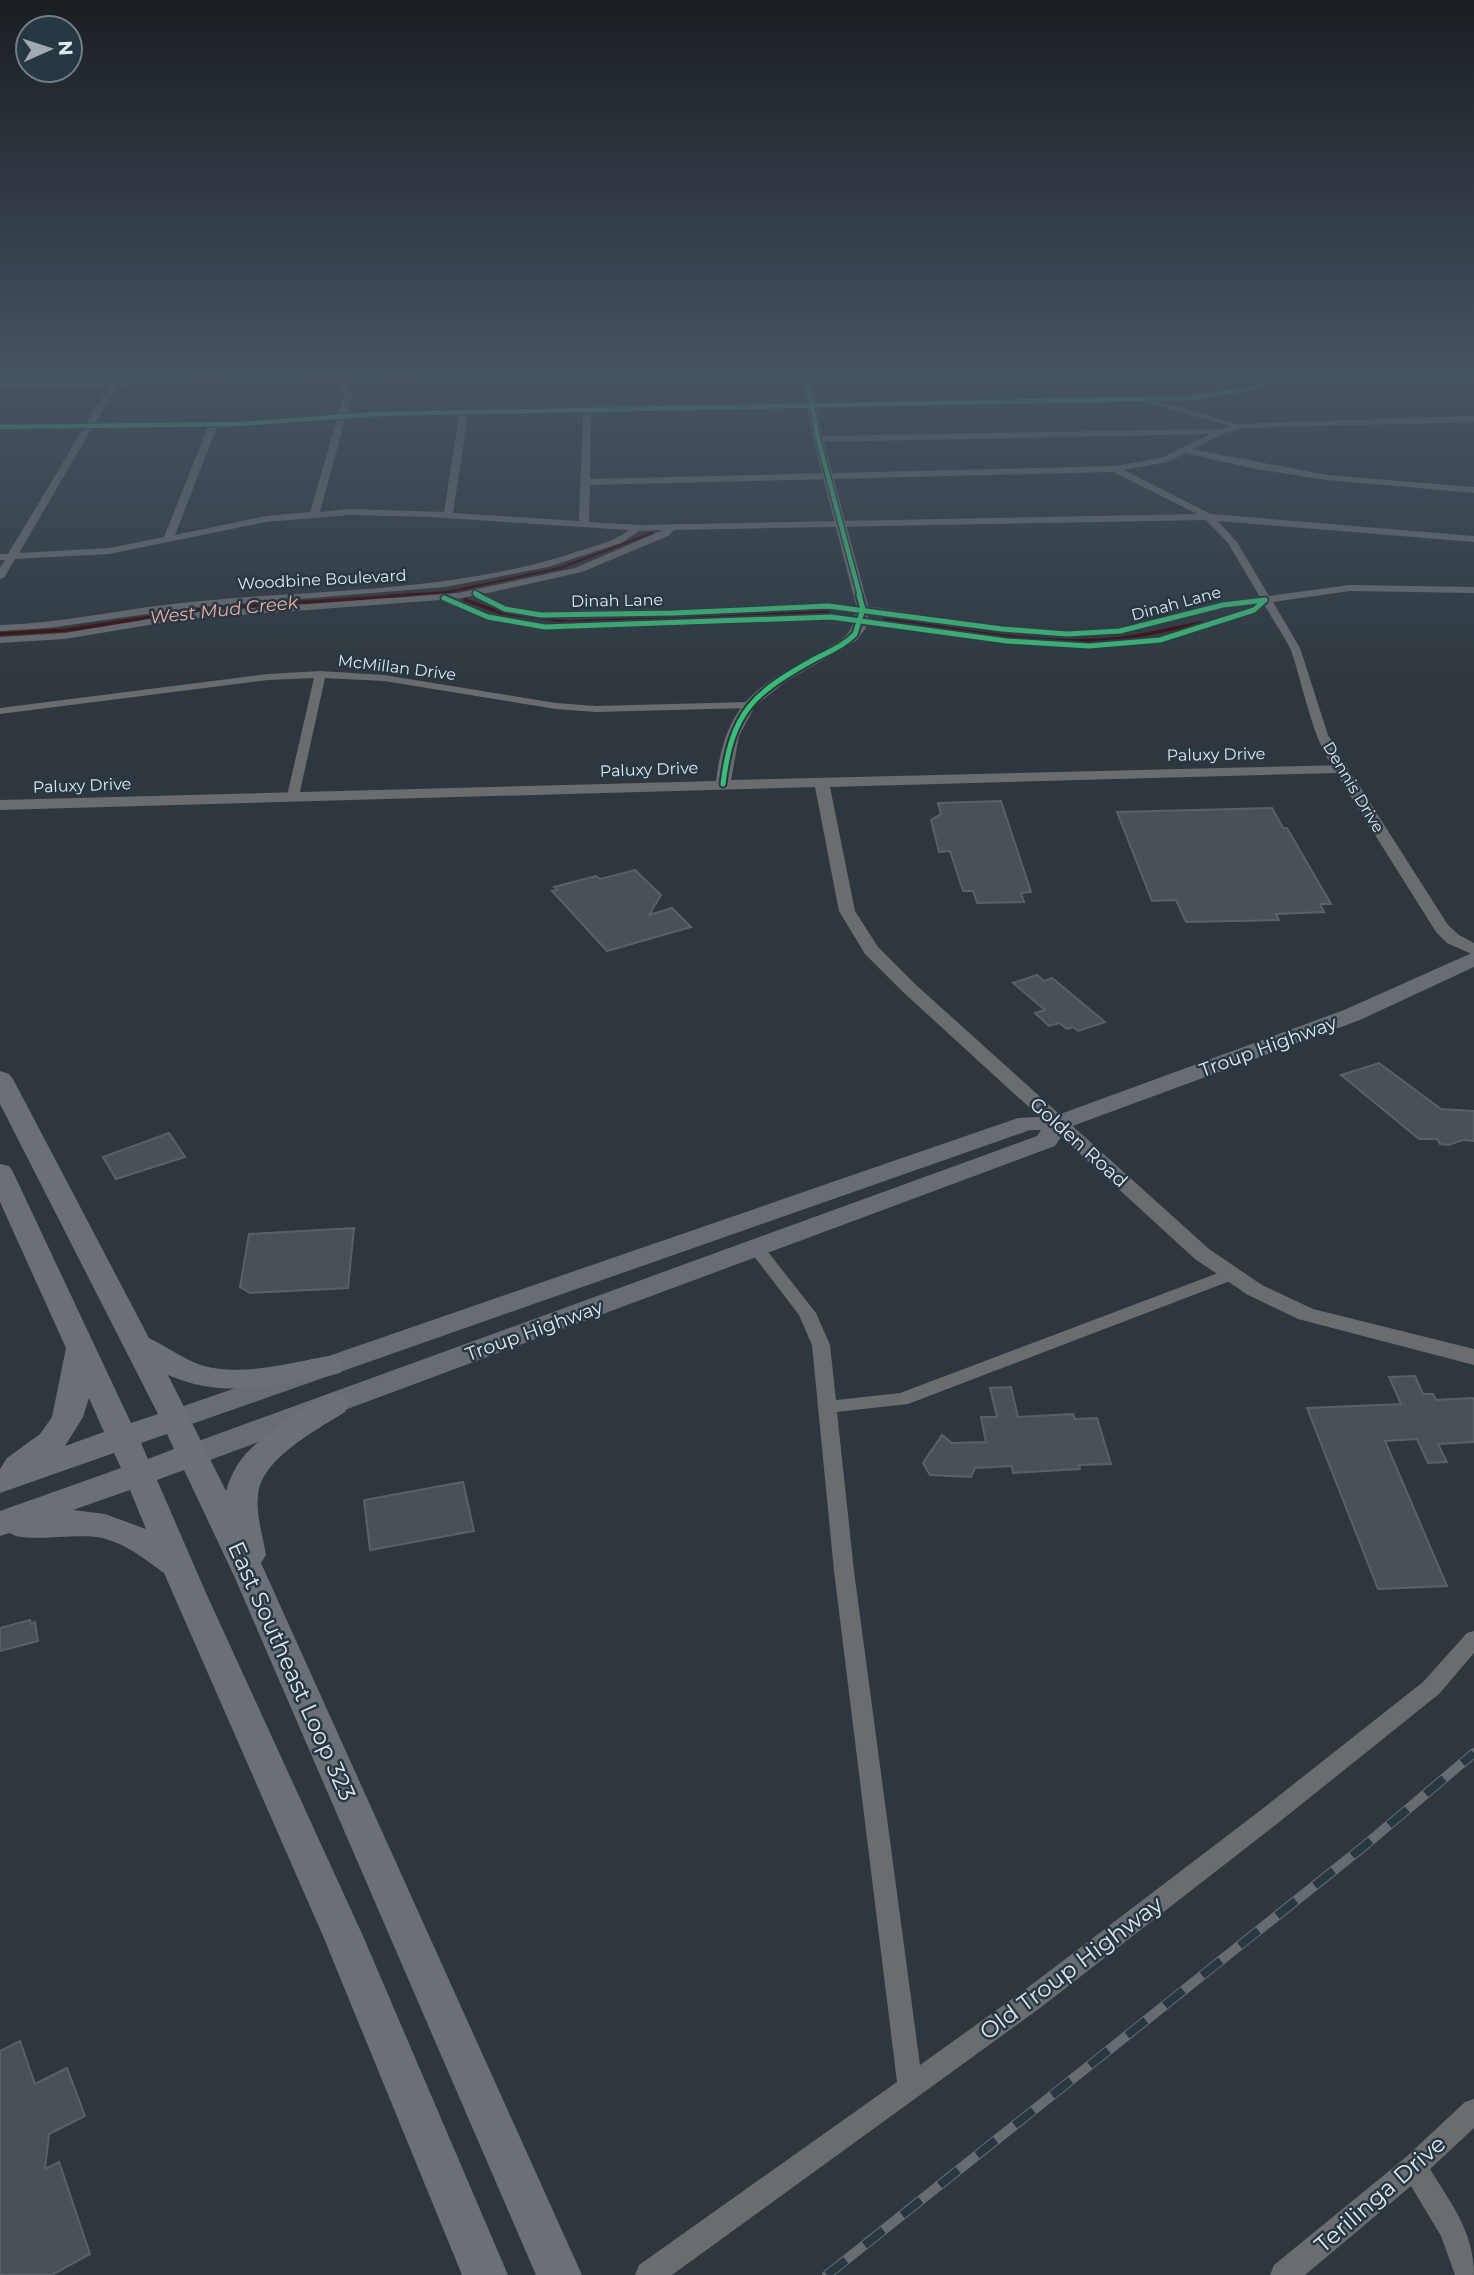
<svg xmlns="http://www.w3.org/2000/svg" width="1474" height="2275" font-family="Montserrat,sans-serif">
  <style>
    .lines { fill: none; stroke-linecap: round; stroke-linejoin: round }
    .stream-far1 { stroke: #3f0908; stroke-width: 2.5 }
    .stream { stroke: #3f0908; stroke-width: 3.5 }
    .building { fill: #495156; stroke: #5a6166; stroke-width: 2 }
    .minor { fill: #696d6f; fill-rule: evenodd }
    .tertiary { fill: #696d6f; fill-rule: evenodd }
    .primary { fill: #676d72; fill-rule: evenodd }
    .trunk { fill: #6a7075; fill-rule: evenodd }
    .rail-casing { stroke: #666c70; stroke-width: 10 }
    .rail { stroke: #283843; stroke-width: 8; stroke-dasharray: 24; stroke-linecap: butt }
    .cycleway-far1-casing { stroke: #283843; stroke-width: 7 }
    .cycleway-casing { stroke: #283843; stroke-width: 9 }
    .cycleway-far1 { stroke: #3abd76; stroke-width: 4.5 }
    .cycleway { stroke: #3abd76; stroke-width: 5 }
    .labels { text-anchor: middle; stroke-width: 5; stroke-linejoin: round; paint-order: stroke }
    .far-street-label { font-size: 16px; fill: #dfe8ef; stroke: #283843 }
    .far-water-label { font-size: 18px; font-style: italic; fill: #f3aba1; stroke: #283843 }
    .street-label { font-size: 19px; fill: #dfe8ef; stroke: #283843 }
    .near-street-label { font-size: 23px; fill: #dfe8ef; stroke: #283843 }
  </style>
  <rect width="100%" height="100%" fill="#2e373d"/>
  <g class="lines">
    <path class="stream-far1" d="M387,596L449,592L560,568L652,533"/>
    <g class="stream">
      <path d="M465,600L502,613L559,620L828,612"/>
      <path d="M885,619C961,630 1039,646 1116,639C1145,636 1173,628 1201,623"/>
      <path d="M0,634L67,630L203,609L413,595"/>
    </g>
  </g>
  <g class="building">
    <path d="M1001,801L1031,892L1021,893L1024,902L977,903L973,891H963L950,851L939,852L931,820L941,814L938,803Z"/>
    <path d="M1272,808L1283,828H1287L1331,904H1320L1324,912L1276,914L1279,920L1186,922L1176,900L1152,901L1117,812Z"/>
    <path d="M635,870L661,895L649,915L672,908L691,927L607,951L552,891L558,890L554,887L596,876L600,879Z"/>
    <path d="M1037,975L1044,981L1052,978L1105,1022L1078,1031L1073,1027L1067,1029L1059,1023L1049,1026L1035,1013L1045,1010L1013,983Z"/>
    <path d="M1379,1063L1441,1109L1474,1111V1141L1463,1140L1448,1145L1440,1144L1437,1139H1419L1341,1075Z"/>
    <path d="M169,1133L185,1157L116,1179L103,1157Z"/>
    <path d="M354,1228L348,1288L250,1293L240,1287L249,1234Z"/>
    <path d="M1415,1376L1423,1394H1433L1436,1400L1474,1398V1442L1438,1444L1447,1462L1428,1463L1417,1439L1385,1441L1447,1586L1378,1589L1307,1408L1401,1404L1389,1377Z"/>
    <path d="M1011,1387L1018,1417L1073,1414L1075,1419L1097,1418L1111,1464L1079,1465L1080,1469L1013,1473L1012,1466L975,1468L971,1477L930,1475L923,1463L942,1435L952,1443L986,1442L981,1417H997L990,1388Z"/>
    <path d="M463,1482L474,1531L370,1550L364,1500Z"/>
    <path d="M30,1620L31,1624L35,1622L38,1641L0,1651V1628Z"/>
    <path d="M20,2041L35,2084L67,2068L85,2116L49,2134L45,2169L59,2162L90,2254L52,2275H0V2051Z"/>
  </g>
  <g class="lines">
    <g class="minor">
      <path d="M328,373L342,375L545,373L541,375L345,380L352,394L347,414L587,406L1191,395L1250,386L1277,373H1288C1253,398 1201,400 1159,401L1236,424L1474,416V422L1243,428L1225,433L1192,449L1327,475L1474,487V493L1327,480L1255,469L1185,453L1167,462L1124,470L1211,514L1474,536V542L1218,521L1237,542L1269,596L1350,585L1474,587V593L1350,591L1273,602L1300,648L1328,735L1347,768L1341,772C1316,762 1301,674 1290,648C1283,634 1273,620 1265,606L1258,612L1160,643L1089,649L1007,644L831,620L545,630L484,619L441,600L185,619L65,639L0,643V637L65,633L185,613L458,593L575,568L663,530L639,531L621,543L548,567L445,587L190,608L48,628L0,631V625C64,623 127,608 190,602C317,589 447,593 570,554C589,547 613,543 629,530L429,517L350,515L266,522L109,554L15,559L4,578L0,579V568L5,560H0V554H8L83,429L0,430V424L86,423L109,386L0,388V384L112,381L118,375L122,377L120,381L331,376ZM337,380L344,394L338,414L240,421L95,423L117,386ZM1149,401L1150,404L1230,426L1221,429L818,436L814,439L818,442L1210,434L1161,458L1115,466L590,479L591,412ZM583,412L579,521L453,513L468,415ZM459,415L444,512L350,509L320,512L345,419ZM337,419L310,512L266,516L175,535L217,427ZM208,427L164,537L109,548L19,553L92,428ZM1113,472L1197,514L641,525L589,522L590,485ZM1206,520L1228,543L1260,597L1223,602L1120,628L1067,631L1002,626L873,607L828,603L674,610L541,612L509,607L483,594L582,572L668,536L674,530ZM472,596C516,626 571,619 622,618C659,617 697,617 734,614C760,613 787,609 813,609C909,609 1002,643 1099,636C1152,633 1201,607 1255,604L1250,608L1160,637L1089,643L1007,638L831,614L545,624L491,614L456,599Z"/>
      <path d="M320,671L384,675L556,703L596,706L748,702L754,705L748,708L596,712L556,709L384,681L325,678L299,796L293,800L287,796L314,678L268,680L0,714V708L268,674Z"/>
      <path d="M755,1242L761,1243L816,1313L830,1345L836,1400L900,1393L1226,1270H1238L1241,1274L1238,1278L908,1404L837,1412L854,1571L920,2065L1022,1992L1257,1813L1423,1682L1467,1633L1474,1631V1653L1439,1694L1273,1827L1040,2008L672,2275H635L639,2265L897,2082L834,1571L812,1345L799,1315L747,1247Z"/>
      <path d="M1474,2099V2128L1430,2169C1452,2205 1474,2232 1474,2275H1455L1441,2236L1411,2186L1305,2275H1270L1274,2265L1405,2158L1465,2102Z"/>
    </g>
    <path class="tertiary" d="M801,373H811L823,439L869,609L866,628L856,641L785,682L755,706L739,736L731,780L1346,765L1448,925L1459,935L1474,943V955L1447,943L1436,932L1336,773L830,787L855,911L878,947L915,984L1209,1249L1262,1285L1313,1309L1474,1349V1365L1298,1319L1248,1295L1195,1259L903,992L865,954L839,911L815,787L0,810V800L716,781C728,686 771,683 842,639C853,630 853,622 857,609L813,439Z"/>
    <path class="primary" d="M1474,952V967L1360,1020L1067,1128L1055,1146L202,1463L192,1466L182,1463L177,1455L182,1447L1037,1136L1041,1130H1030L186,1426L176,1429L166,1426L162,1419L166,1412L1018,1118L1055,1116L1344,1010Z"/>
    <path class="trunk" d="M0,1071L9,1074L13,1079L149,1338C166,1346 180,1357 198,1364C239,1378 288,1363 329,1356L340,1359L344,1366L340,1373L329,1376C274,1386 222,1399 168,1375L226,1491C230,1478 235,1467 244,1456C255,1442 317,1393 334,1393C338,1393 341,1395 345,1396L349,1404L345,1412C317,1430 260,1459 258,1496C256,1516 263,1536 266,1555L261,1563L582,2275H536L235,1578L184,1470L157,1480L206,1593L363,1936L508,2275H462L323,1936L164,1573C146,1560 125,1543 102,1538C79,1532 23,1544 10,1533L0,1536V1511L121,1468L114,1453L0,1493V1469L7,1458L40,1434L52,1417L66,1348L0,1202V1164L9,1166L13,1172L131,1423L158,1414L0,1104ZM89,1398L104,1432L65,1446L83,1417ZM167,1434L174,1449L148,1459L141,1443ZM130,1490L146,1529L105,1514L73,1510Z"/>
    <defs>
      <path id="rail" d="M827,2275L1363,1847L1474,1753"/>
    </defs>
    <use href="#rail" class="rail-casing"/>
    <use href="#rail" class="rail"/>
    <defs>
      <g id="cycleway-far1">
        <path d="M806,373L818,439L860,596"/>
        <path d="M0,427L240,424L376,414L1191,398L1252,388L1284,373"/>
        <path d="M475,593L480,596"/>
      </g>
      <g id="cycleway">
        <path d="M444,598L488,617L545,627L831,617L1007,641L1089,646L1160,640L1254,610L1265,600L1223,605L1120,631L1067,634L1002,629L828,606L674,613L541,615L505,609L477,595"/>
        <path d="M723,784C732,712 752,694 813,660C828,652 844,646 855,634L863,609L859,595"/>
      </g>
    </defs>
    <use href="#cycleway-far1" class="cycleway-far1-casing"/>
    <use href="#cycleway" class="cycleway-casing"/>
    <use href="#cycleway-far1" class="cycleway-far1"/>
    <use href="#cycleway" class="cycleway"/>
  </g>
  <linearGradient id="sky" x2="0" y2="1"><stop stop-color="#191e22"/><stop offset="0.54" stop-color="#465362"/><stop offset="1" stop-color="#465362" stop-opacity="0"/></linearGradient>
  <rect width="1474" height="692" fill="url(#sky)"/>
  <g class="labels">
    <g class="far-street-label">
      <text transform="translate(322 579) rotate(-3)" y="6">Woodbine Boulevard</text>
      <text transform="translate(617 600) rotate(-1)" y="6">Dinah Lane</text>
      <text transform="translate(1176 603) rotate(-15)" y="6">Dinah Lane</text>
      <text transform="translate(397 667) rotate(7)" y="6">McMillan Drive</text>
      <text transform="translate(1216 754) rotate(-1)" y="6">Paluxy Drive</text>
      <text transform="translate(649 769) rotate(-2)" y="6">Paluxy Drive</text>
      <text transform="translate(82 785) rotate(-2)" y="6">Paluxy Drive</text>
      <text transform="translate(1354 787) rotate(59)" y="6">Dennis Drive</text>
    </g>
    <g class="far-water-label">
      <text transform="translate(224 610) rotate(-6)" y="6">West Mud Creek</text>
    </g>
    <g class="street-label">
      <text transform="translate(1268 1046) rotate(-20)" y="7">Troup Highway</text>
      <text transform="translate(1079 1142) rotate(42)" y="7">Golden Road</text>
      <text transform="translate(534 1330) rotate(-20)" y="7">Troup Highway</text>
    </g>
    <g class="near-street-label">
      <text transform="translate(292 1671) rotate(66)" y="8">East Southeast Loop 323</text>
      <text transform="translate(1071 1968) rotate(-37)" y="8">Old Troup Highway</text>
      <text transform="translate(1380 2194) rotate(-41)" y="8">Terilinga Drive</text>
    </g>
  </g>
  <g transform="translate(49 49) rotate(87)"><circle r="33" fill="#283843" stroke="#717e88" stroke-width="2"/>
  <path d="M0-5L12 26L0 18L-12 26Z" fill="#a1aab1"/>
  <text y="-10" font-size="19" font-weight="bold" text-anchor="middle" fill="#dfe8ef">N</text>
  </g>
</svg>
